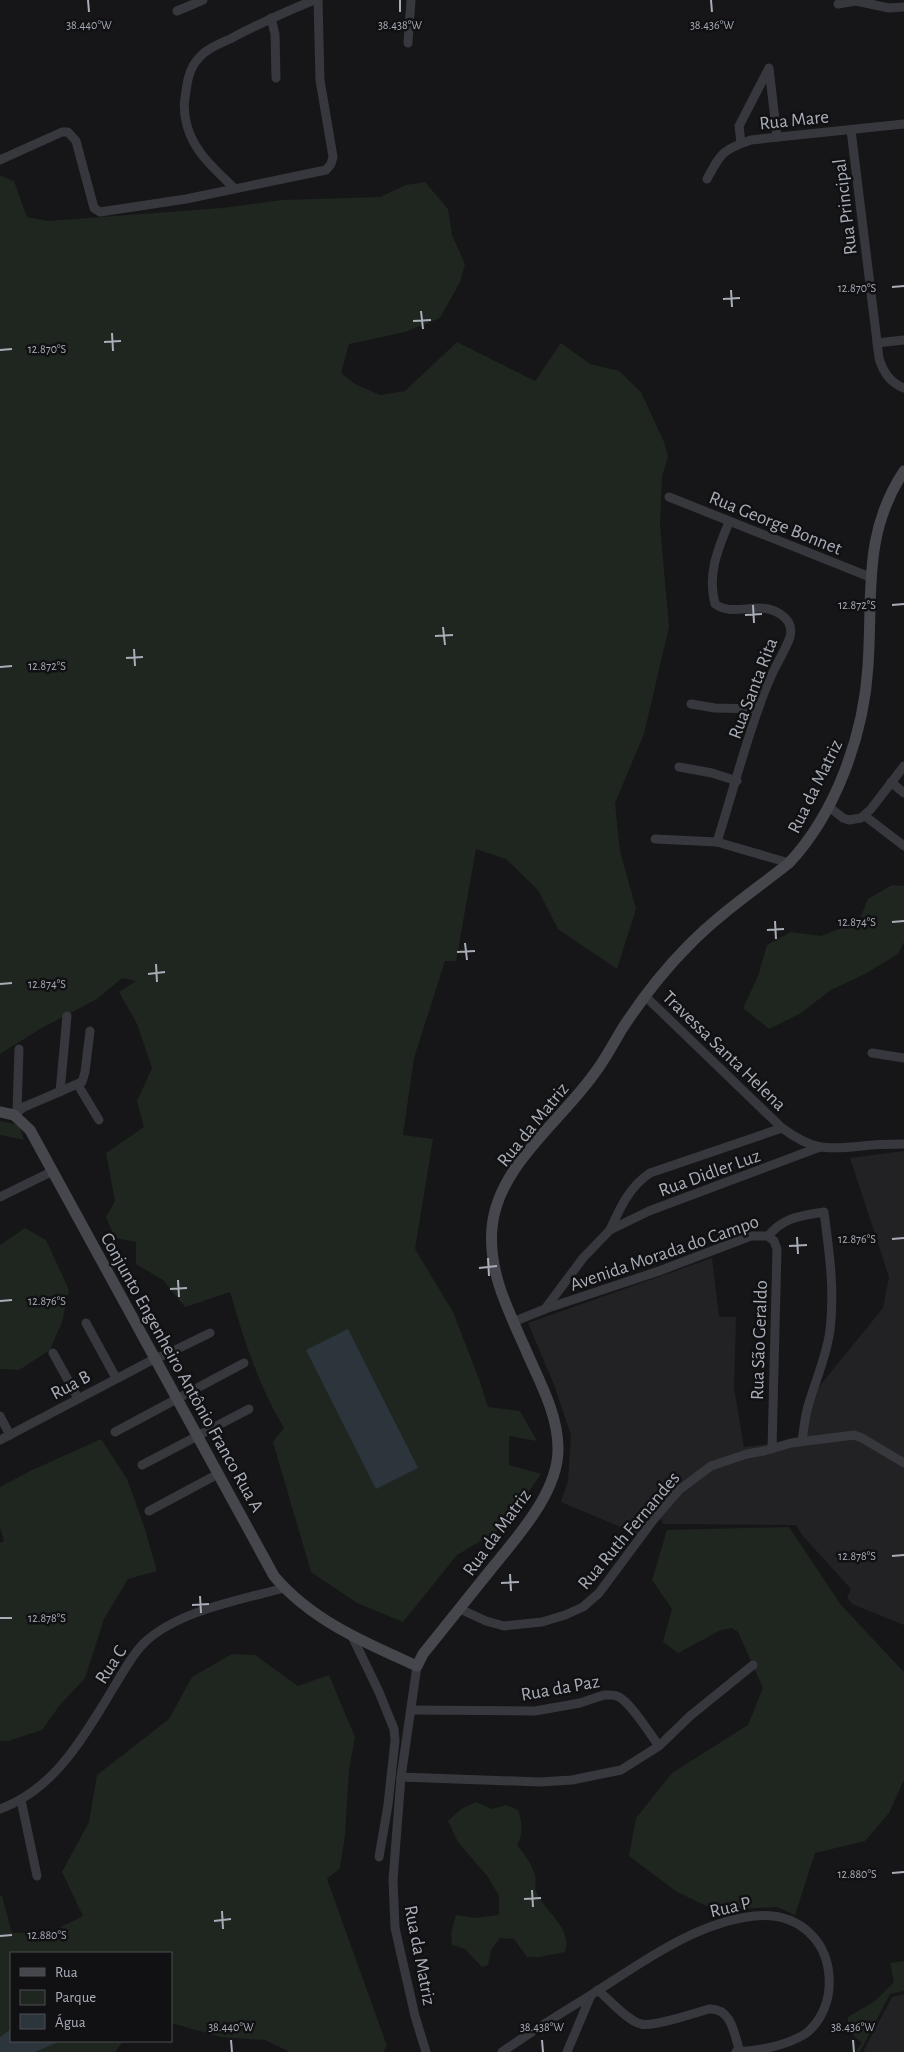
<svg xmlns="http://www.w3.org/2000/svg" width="904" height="2052" font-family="'Alegreya Sans',sans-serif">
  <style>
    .built { fill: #222225 }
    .green { fill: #1e261f }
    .water { fill: #2c353c }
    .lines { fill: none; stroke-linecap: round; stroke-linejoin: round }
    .street { stroke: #37383d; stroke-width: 9 }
    .secondary { stroke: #45474d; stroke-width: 11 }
    .ticks { fill: none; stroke: #a8adb8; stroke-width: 2 }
    .labels { text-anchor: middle; stroke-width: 5; stroke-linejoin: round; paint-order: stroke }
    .street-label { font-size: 19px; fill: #a8adb8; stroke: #111113 }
    .ticks-label { font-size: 12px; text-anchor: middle; fill: #a8adb8; stroke: #111113; stroke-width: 5; stroke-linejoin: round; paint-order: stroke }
  </style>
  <rect width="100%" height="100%" fill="#161618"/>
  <g class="built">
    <path d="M904,1151V1625L852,1604L847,1598L851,1589L802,1535L796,1525L663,1524L658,1512L654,1511L647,1517L637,1534L561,1502L568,1481L571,1435L555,1387L528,1323L712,1258L719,1317H736L734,1388L744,1447L776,1443L805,1435L813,1399L818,1388L883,1308L889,1277L850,1158Z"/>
    <path d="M904,1994V2052H863L892,1997Z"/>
  </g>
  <g class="green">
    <path d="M0,175L14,181L27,217L48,221L222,208L282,200L380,197L406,185L425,182L448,209L452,235L465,264L460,282L440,318L405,332L349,344L341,373L355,384L380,395L405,391L457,342L535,381L561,343L590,364L619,371L641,392L664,442L668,456L662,477L660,525L669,627L644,734L615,803L620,851L636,909L617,969L558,929L538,890L506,859L476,849L456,961H445L414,1058L403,1135L433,1139L415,1249L453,1312L479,1379L488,1407L520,1411L537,1441L509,1436V1465L541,1474L504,1527L457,1555L403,1622L357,1603L311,1572L273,1442L284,1428C258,1385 244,1340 230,1292L185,1307L163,1280L136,1264V1242L115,1238L106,1217L115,1201L106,1153L144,1127L137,1101L152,1068L137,1024L119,992L136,981L122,978L97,999L40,1029L0,1054Z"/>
    <path d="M892,885L904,886V942L898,954L865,974L831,990L801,1013L769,1029L743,1008L758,976L767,945L791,932L821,936L859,921L868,899Z"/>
    <path d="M0,1121L19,1125L24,1140L0,1135Z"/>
    <path d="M25,1228L46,1240L69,1290L62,1322L50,1350L19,1370L0,1369V1245Z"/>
    <path d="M101,1439L127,1479L144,1526L157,1571L128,1579L104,1619L85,1678L59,1706L42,1730L8,1741H0V1543L4,1541L0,1527V1487L30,1471Z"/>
    <path d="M789,1527L841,1605L904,1672V1780L889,1813L865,1841L815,1853L795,1915L777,1907L715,1910L677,1892L629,1856L636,1818L672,1773L748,1725L763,1688L738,1632L732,1628L721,1630L678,1653L663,1642L672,1609L652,1580L667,1530Z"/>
    <path d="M232,1654L255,1655L298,1686L329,1675L355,1737L349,1770L345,1835L340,1868L327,1879L387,2046L383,2052H290L265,2040L221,2037L171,2023V1953H11V2041H123L115,2052H0V1896H2L12,1933H48L83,1916L62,1872L89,1822L97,1775L169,1719L192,1677Z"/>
    <path d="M476,1802L492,1809L506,1805L518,1810C522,1823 524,1832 517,1845C524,1854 532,1864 535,1875C537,1880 534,1886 536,1891C544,1912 573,1927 565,1952L539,1957H527L514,1939L500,1938L491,1950L488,1965L482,1967L465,1949L452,1945L451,1933L456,1915L474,1918L499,1915V1896L488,1877L458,1842L448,1821L461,1809Z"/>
    <path d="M904,1961V1991L890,1994L860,2052H855L862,2043L848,2030V2017L875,2001L894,1982L890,1963Z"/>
  </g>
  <g class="water">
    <path d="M348,1329L418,1468L376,1489L306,1350Z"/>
    <path d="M11,2029V2041H61L35,2052H0V2037Z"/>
  </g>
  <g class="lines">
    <g class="street">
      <path d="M838,4L856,1L889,8L904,7"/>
      <path d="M177,11L203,0"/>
      <path d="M271,18L275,34L276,78"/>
      <path d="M408,43L411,0"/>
      <path d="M851,130L879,358C883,372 890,383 904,388"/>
      <path d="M741,143L739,126L769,68L777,137"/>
      <path d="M0,160L62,132H68L76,141L94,208L100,212L186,199L326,170L331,164L333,157L320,80L318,0"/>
      <path d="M707,179C721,153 722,150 751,140L904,124"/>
      <path d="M234,188C223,177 209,165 200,152C189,137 182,117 185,98C187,84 188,70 198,59C206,49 219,44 230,39C258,24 285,12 314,0"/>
      <path d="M877,343L904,340"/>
      <path d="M669,497L870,577"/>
      <path d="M691,704L715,708L758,709"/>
      <path d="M679,767L712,773L737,781"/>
      <path d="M891,782L904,793"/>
      <path d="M828,806L843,818L849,820L861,818L871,809L904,766"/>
      <path d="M865,816L904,846"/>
      <path d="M655,839L717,842L789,863"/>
      <path d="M717,842C731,798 743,751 759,707C763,695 768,683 773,672C778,661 786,649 790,637C792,629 790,622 784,617C762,597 735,619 715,604C707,574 718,549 729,522"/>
      <path d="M645,996L782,1128C812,1150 825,1150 862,1146C876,1144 890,1144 904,1144"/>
      <path d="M872,1053L904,1058"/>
      <path d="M78,1085L99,1120"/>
      <path d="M60,1092L67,1016"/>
      <path d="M17,1111L19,1049"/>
      <path d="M14,1115L24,1107L82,1082L85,1072L90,1031"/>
      <path d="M0,1197L53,1171"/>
      <path d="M610,1230C620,1208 629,1187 650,1173L782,1128"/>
      <path d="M768,1236C784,1217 800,1216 824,1212C829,1251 835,1290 830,1330C827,1355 816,1379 809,1403C805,1415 804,1428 802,1441"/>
      <path d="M545,1309L583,1258L610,1230L649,1211L820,1147"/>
      <path d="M513,1322L545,1309L659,1271L751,1236H768L774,1241L777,1249L772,1449"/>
      <path d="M86,1323L116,1378"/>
      <path d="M53,1353L78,1398"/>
      <path d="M0,1416L10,1435"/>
      <path d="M115,1432L244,1363"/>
      <path d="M0,1440L156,1358L165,1355L210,1333"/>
      <path d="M142,1465L249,1409"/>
      <path d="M149,1511L218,1474"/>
      <path d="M460,1609L486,1621L504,1626L542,1622L565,1615L583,1607L599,1593L654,1519L679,1490L711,1466L747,1454L764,1451L791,1443L854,1435L862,1438L904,1463"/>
      <path d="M352,1636L379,1692L394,1729L395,1741L388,1805L379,1857"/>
      <path d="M417,1666L401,1777L393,1880L395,1928L415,2016L426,2052"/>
      <path d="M411,1710L535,1711L580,1703L604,1695C609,1695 615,1694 619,1697C631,1703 650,1734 659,1746"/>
      <path d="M401,1777L540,1782L572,1780L621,1770L659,1746L690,1716L753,1665"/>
      <path d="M21,1800L37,1876"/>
      <path d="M0,1809C56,1789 85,1734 114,1687C123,1672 132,1655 144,1643C177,1611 240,1600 284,1588"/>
      <path d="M598,1990C608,1999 629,2022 641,2024C654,2027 695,2013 709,2009C732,2008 734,2034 740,2052"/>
      <path d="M502,2052C531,2032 561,2013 591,1995C641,1963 694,1923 754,1916C800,1911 832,1943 829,1988C828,2005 819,2024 805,2034C784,2047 759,2050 736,2052"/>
      <path d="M567,2052L591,1995"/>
    </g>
    <path class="secondary" d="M0,1112L14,1115L30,1130L274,1576C311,1620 365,1643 417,1666L423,1654C446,1625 469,1597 492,1568C518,1536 559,1491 558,1448C558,1413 538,1379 525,1348C508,1310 488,1271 492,1228C497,1167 560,1122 594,1074C605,1060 613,1044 622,1029C641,1000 663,971 688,946C718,915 755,890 789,863C836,813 864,734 868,666C873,595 862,534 904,471"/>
  </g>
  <path class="ticks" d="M88,0L89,12M400,0V12M711,0L712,12M892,287L904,286M731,290L732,307M723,299L740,298M421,311L423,329M413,321L431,320M112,333L113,351M104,342L121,341M0,350L12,349M753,605L754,623M892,605L904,604M745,615L762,614M443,627L445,645M435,636L453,635M134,649L135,666M126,658L143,657M0,667L12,666M775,921L776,939M892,922L904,921M767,930L784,929M465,943L467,960M457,952L475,951M156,964L157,982M148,974L165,972M0,984L12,983M797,1237L798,1254M892,1239L904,1238M789,1246L807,1245M488,1258L489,1276M479,1268L497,1266M178,1280L179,1297M170,1289L187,1288M0,1301L12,1300M892,1556L904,1555M510,1574L511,1591M501,1583L519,1582M200,1596L201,1613M192,1605L209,1604M0,1618H12M892,1873L904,1872M532,1890L533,1907M524,1899L541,1898M222,1911L223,1929M214,1921L231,1919M0,1936L12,1935M231,2040L232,2052M542,2040L543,2052M853,2040L854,2052"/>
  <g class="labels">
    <g class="street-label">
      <text transform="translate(794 119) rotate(-6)" y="7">Rua Mare</text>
      <text transform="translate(844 207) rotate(-97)" y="7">Rua Principal</text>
      <text transform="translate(776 522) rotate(22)" y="7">Rua George Bonnet</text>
      <text transform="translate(752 688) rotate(-69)" y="7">Rua Santa Rita</text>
      <text transform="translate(814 786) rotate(-64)" y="7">Rua da Matriz</text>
      <text transform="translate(725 1050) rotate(44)" y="7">Travessa Santa Helena</text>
      <text transform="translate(532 1124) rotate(-51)" y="7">Rua da Matriz</text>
      <text transform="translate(709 1172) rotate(-20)" y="7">Rua Didler Luz</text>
      <text transform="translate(664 1252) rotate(-19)" y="7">Avenida Morada do Campo</text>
      <text transform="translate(758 1340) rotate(-88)" y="7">Rua São Geraldo</text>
      <text transform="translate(183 1372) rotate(61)" y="7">Conjunto Engenheiro Antônio Franco Rua A</text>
      <text transform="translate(70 1384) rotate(-28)" y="7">Rua B</text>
      <text transform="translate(628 1530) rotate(-50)" y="7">Rua Ruth Fernandes</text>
      <text transform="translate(496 1532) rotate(-54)" y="7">Rua da Matriz</text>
      <text transform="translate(110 1664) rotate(-57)" y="7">Rua C</text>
      <text transform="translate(560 1687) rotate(-10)" y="7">Rua da Paz</text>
      <text transform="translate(730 1906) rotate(-13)" y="7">Rua P</text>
      <text transform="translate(421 1955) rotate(79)" y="7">Rua da Matriz</text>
    </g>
  </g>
  <g class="ticks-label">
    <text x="89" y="29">38.440°W</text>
    <text x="400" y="29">38.438°W</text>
    <text x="712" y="29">38.436°W</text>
    <text x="857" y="292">12.870°S</text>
    <text x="47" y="353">12.870°S</text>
    <text x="857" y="609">12.872°S</text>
    <text x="47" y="670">12.872°S</text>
    <text x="857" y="926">12.874°S</text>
    <text x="47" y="988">12.874°S</text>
    <text x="857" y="1243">12.876°S</text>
    <text x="47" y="1305">12.876°S</text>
    <text x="857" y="1560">12.878°S</text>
    <text x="47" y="1622">12.878°S</text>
    <text x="857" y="1878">12.880°S</text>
    <text x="47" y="1939">12.880°S</text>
    <text x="231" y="2031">38.440°W</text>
    <text x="542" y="2031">38.438°W</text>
    <text x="853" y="2031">38.436°W</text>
  </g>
  <rect x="10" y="1952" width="162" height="90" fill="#111113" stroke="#4d4f55"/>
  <rect x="20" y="1968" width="25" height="8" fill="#45474d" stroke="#4d4f55"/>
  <text x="55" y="1977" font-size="15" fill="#a8adb8">Rua</text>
  <rect x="20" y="1990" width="25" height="15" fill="#1e261f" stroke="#4d4f55"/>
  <text x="55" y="2002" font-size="15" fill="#a8adb8">Parque</text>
  <rect x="20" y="2014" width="25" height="15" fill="#2c353c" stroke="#4d4f55"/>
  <text x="55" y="2027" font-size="15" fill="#a8adb8">Água</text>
</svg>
